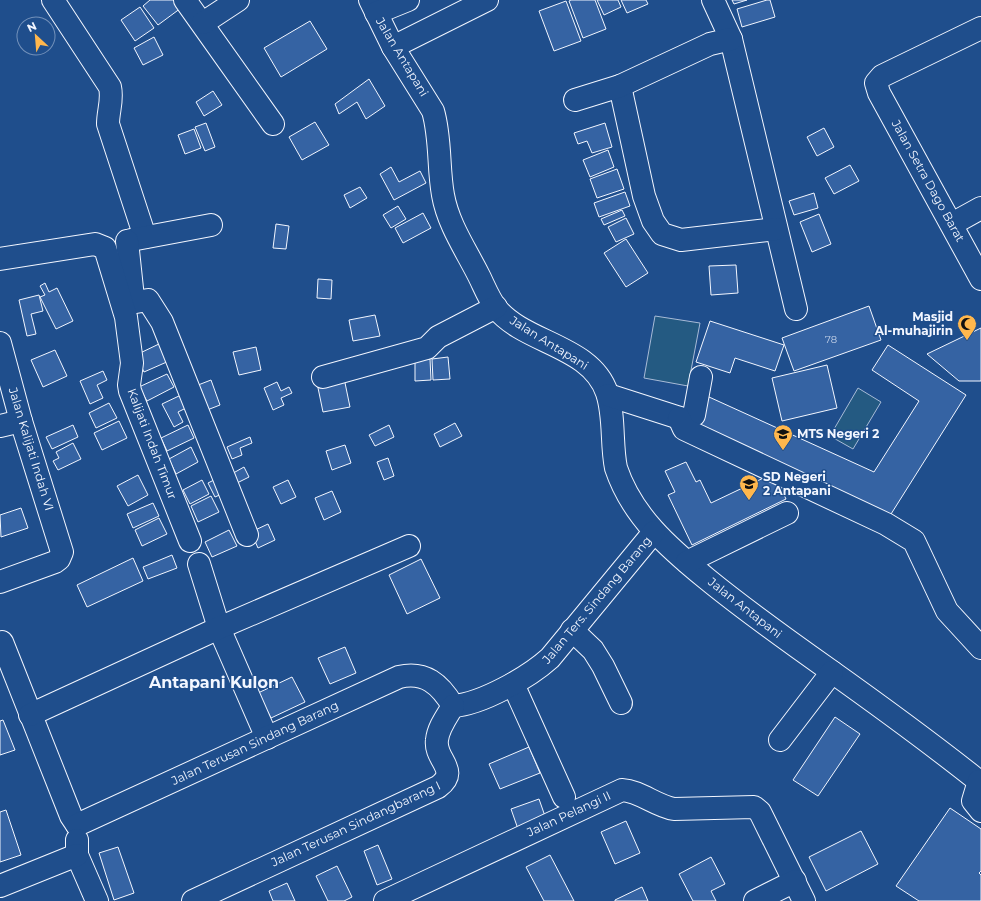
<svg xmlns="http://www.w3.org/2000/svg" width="981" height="901" font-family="Montserrat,sans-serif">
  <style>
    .green { fill: #245a82; stroke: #a8bbd7 }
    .building { fill: #3563a3; stroke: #f2f6ff }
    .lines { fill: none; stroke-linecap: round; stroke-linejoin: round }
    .minor-casing { stroke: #f2f6ff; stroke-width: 24 }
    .minor { stroke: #1f4e8c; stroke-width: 22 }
    .labels { text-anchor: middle; stroke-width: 3; stroke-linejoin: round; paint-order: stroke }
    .number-label { font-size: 10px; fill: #c3d1e8 }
    .street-label { font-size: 12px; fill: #f2f6ff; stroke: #1f4e8c }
    .poi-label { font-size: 12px; font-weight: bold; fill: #f2f6ff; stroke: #1f4e8c; text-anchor: start }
    .district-label { font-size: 16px; font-weight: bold; fill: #f2f6ff; stroke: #1f4e8c }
  </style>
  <rect width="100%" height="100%" fill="#1f4e8c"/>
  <g class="green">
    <path d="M655,316L700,323L688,386L644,378Z"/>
    <path d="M858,388L881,402L853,449L830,436Z"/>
  </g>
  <g class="building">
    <path d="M150,0H175L181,8L158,25L143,6Z"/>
    <path d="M571,0H595L606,29L583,38L569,1Z"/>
    <path d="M597,0H618L621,7L604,15Z"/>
    <path d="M621,0H646L648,4L627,13Z"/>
    <path d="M732,0H747L734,4Z"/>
    <path d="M767,0H770L775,17L742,27L737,9Z"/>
    <path d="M566,1L581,41L554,51L539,11Z"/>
    <path d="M140,7L154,28L135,41L121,20Z"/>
    <path d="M310,21L327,49L281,77L264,48Z"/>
    <path d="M154,37L163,55L143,65L134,48Z"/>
    <path d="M369,79L385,106L366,119L357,102L339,114L335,104Z"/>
    <path d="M213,91L222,105L204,116L196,102Z"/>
    <path d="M315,122L329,145L302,160L289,137Z"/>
    <path d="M206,123L215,147L205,151L195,127Z"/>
    <path d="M605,123L612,147L592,153L587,141L578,144L574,133Z"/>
    <path d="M824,128L834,147L817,156L807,137Z"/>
    <path d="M194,129L201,148L185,154L178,135Z"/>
    <path d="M608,150L614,167L590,177L583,160Z"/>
    <path d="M850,165L859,181L834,194L825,178Z"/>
    <path d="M391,167L399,182L420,171L426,183L394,200L380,174Z"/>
    <path d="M617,169L624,189L597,198L590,179Z"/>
    <path d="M360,187L367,198L350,208L344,195Z"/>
    <path d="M625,192L630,206L599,217L594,203Z"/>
    <path d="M814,193L818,208L794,215L789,201Z"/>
    <path d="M398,206L406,219L391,228L383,215Z"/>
    <path d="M622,210L625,216L604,225L601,219Z"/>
    <path d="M423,213L431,228L403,243L395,228Z"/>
    <path d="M819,214L831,244L812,252L800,222Z"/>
    <path d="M626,218L634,234L616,242L608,227Z"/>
    <path d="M276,224L289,226L286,249L273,248Z"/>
    <path d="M626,239L648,273L626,287L604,253Z"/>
    <path d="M736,265L738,293L711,295L709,266Z"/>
    <path d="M318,279L332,280L331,299L317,298Z"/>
    <path d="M45,283L49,292L57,288L73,321L56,329L40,297L45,295L40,286Z"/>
    <path d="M39,295L43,311L31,314L36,334L27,336L19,300Z"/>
    <path d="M869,306L881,340L794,371L782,338Z"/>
    <path d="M375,315L380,336L353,341L349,320Z"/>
    <path d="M710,321L784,345L775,371L735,358L730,373L696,362Z"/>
    <path d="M981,328V381H959L927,354Z"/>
    <path d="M161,343L169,361L144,372L136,355Z"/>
    <path d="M888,345L966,395L886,522L694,430L709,397L874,472L919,401L872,370Z"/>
    <path d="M256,347L261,370L239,375L233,352Z"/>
    <path d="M55,350L67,376L43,387L31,360Z"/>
    <path d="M448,357L450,379L433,380L432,359Z"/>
    <path d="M415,359H430L431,380L415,381Z"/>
    <path d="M827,365L837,408L782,421L772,378Z"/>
    <path d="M103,371L107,380L97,385L103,398L90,404L80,381Z"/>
    <path d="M167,374L174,387L147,401L139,387Z"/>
    <path d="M344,378L350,407L323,412L317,383Z"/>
    <path d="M211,380L220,405L202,412L193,387Z"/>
    <path d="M277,382L281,391L289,387L292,393L281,398L284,405L273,410L264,388Z"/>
    <path d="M181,395L188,407L178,412L183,422L174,427L162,404Z"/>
    <path d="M109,403L117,418L96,428L89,413Z"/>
    <path d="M119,421L127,438L102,450L94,433Z"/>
    <path d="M455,423L462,436L440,447L434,434Z"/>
    <path d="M73,425L78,437L52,449L46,437Z"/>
    <path d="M188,425L194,438L167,451L161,438Z"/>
    <path d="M389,425L394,437L375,446L369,435Z"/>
    <path d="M250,437L252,443L240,448L242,455L232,459L227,447Z"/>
    <path d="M73,443L81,459L58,470L53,461L59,458L56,452Z"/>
    <path d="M345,445L351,463L332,470L326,451Z"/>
    <path d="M191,447L198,462L176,474L169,459Z"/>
    <path d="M388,458L394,476L384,480L377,462Z"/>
    <path d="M686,462L696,482L700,480L711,503L774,473L786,499L692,545L668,495L675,492L665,471Z"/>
    <path d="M244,467L249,477L233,485L228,476Z"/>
    <path d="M138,475L148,495L128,506L117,486Z"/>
    <path d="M216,479L224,493L215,497L208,483Z"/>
    <path d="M202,480L209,494L190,504L183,490Z"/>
    <path d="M288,480L296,497L281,504L273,487Z"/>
    <path d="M332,491L341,512L324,520L315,498Z"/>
    <path d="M211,496L219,512L198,522L191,506Z"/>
    <path d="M153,503L159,516L133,528L127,514Z"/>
    <path d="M21,508L28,528L1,537L0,515Z"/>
    <path d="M159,518L167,534L142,546L135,530Z"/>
    <path d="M268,524L275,540L258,548L251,532Z"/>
    <path d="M229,530L237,546L212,557L205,542Z"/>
    <path d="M172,555L177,568L148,579L143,567Z"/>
    <path d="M133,558L143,581L87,607L77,585Z"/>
    <path d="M421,559L440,598L407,614L389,575Z"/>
    <path d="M345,647L356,673L330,684L318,658Z"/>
    <path d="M292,677L305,702L271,718L258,693Z"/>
    <path d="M835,717L860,734L818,796L793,780Z"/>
    <path d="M3,720L15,750L0,755V721Z"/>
    <path d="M529,747L540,773L500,789L489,764Z"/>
    <path d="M539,799L546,819L518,829L511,809Z"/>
    <path d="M950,808L981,829V871L979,873L981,875V901H919L896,886Z"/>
    <path d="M6,810L21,855L0,862V812Z"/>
    <path d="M626,821L640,853L615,864L601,832Z"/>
    <path d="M861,831L878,864L826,891L809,857Z"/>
    <path d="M378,845L392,879L377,885L364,851Z"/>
    <path d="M118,847L134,893L114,900L99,853Z"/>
    <path d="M550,855L574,901H544L526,867Z"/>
    <path d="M711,857L725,884L711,891L716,901H693L679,874Z"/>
    <path d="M337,866L352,897L344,901H328L316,876Z"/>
    <path d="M287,883L295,901H273L269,891Z"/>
    <path d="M642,887L648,901H615V900Z"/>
  </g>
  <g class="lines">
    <defs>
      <g id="minor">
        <path d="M53,0L110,87C113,100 108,111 108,124L145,237"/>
        <path d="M185,0L273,124"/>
        <path d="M370,0L393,47L433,111C441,138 438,168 443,195C448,224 466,250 479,276C484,286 489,299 496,308C525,344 591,345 607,393C615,417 611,444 616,468C632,516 669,548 707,579C746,611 787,640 828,669C880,706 931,743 981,783"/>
        <path d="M713,0L731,39L796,309"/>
        <path d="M376,13L408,0"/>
        <path d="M203,23L238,0"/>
        <path d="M981,28L882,76L876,83L879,93L981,279"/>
        <path d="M393,47L487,0"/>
        <path d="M620,86L644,196L653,221L662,234L681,240L776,229"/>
        <path d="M575,100L620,86L710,44L731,39"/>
        <path d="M952,224L981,208"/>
        <path d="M131,240L211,225"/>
        <path d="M127,241L133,298L136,302L148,300L162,322L247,535"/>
        <path d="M0,259L95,244L105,248L126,317L132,363L129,385L130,391L190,541"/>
        <path d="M0,343L21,421L62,552L59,559L55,562L0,582"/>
        <path d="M323,377L427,348L438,337L496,307"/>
        <path d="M608,395L686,420L694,415L701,377"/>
        <path d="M679,418L684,429L886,524L914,541L947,611L981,648"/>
        <path d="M0,426L21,421"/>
        <path d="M687,562L787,513"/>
        <path d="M199,564L219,628L267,738"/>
        <path d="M572,630L593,650L603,666L621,703"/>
        <path d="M2,642L71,816L77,825"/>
        <path d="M513,684L564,797"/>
        <path d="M453,706C482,704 529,677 550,658L654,532"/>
        <path d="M30,715L219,628L409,546"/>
        <path d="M780,740L832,672"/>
        <path d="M979,781L973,801L981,811"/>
        <path d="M77,825L399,677C425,671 440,684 453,706"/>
        <path d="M77,840V855L97,901"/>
        <path d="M0,886L77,855"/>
        <path d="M193,901L438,787C461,770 434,760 437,740C438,728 447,716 453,706"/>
        <path d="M385,901L622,790C640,791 656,806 674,809L754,807L760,812L804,901"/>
        <path d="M755,901L795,881"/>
      </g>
    </defs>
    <use href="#minor" class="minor-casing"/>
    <use href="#minor" class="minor"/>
  </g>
  <defs>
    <symbol id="mosque-pin" viewBox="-11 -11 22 30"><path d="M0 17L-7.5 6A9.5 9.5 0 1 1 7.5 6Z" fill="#ffb74d" stroke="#1f4e8c"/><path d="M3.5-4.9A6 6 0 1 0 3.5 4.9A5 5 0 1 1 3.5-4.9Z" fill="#111"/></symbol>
    <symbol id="school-pin" viewBox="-11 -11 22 30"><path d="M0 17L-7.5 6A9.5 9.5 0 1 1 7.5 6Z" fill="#ffb74d" stroke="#1f4e8c"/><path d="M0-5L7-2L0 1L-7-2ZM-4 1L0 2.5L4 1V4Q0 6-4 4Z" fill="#111"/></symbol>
  </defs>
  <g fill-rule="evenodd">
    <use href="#mosque-pin" x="956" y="313" width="22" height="30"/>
    <use href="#school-pin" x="772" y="423" width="22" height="30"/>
    <use href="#school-pin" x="738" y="473" width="22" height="30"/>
  </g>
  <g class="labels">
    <g class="number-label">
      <text x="831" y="343">78</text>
    </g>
    <g class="street-label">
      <text transform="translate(402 57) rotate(59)" y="4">Jalan Antapani</text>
      <text transform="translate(928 181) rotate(61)" y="4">Jalan Setra Dago Barat</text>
      <text transform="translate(549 343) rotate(32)" y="4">Jalan Antapani</text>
      <text transform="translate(152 444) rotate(69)" y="4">Kalijati Indah Timur</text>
      <text transform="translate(31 449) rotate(73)" y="4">Jalan Kalijati Indah VI</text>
      <text transform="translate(597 600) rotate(-50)" y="4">Jalan Ters. Sindang Barang</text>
      <text transform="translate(745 608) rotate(38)" y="4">Jalan Antapani</text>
      <text transform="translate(255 743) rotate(-25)" y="4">Jalan Terusan Sindang Barang</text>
      <text transform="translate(569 814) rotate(-25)" y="4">Jalan Pelangi II</text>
      <text transform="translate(356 824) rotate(-25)" y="4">Jalan Terusan Sindangbarang I</text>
    </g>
    <g class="poi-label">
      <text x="953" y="321" text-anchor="end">Masjid<tspan x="953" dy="14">Al-muhajirin</tspan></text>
      <text x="797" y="438">MTS Negeri 2</text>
      <text x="763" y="481">SD Negeri<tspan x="763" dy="14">2 Antapani</tspan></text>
    </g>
    <g class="district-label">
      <text x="214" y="688">Antapani Kulon</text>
    </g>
  </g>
  <g transform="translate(36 36) rotate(334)"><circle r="19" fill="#1f4e8c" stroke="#7391ba"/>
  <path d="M0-3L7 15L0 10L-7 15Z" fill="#ffb74d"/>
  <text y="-6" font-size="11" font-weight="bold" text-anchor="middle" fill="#f2f6ff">N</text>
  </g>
</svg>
